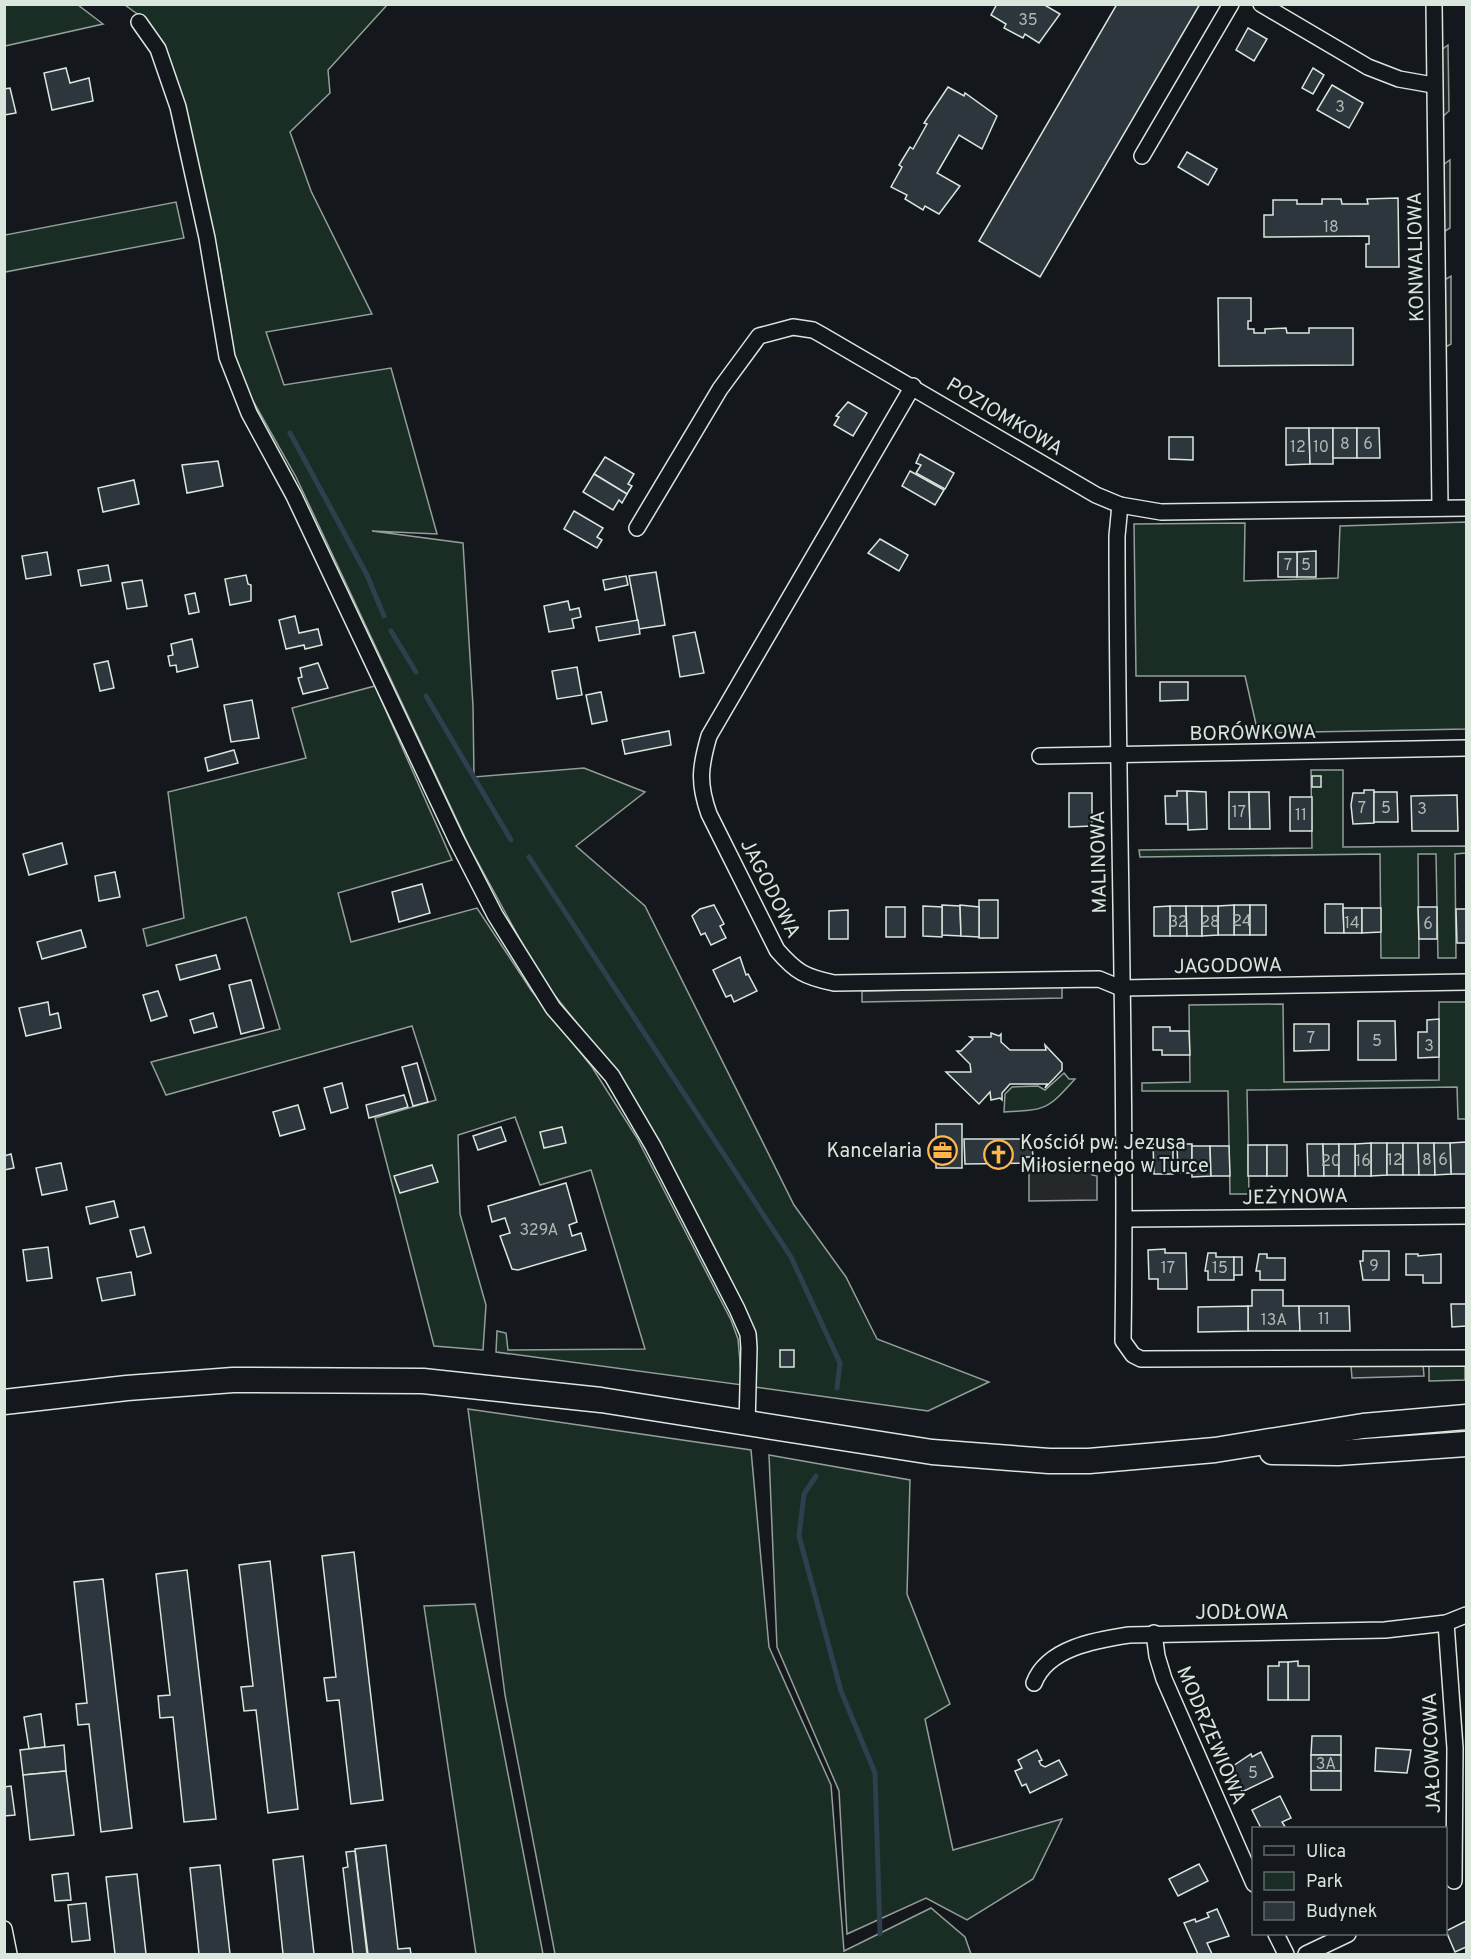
<svg xmlns="http://www.w3.org/2000/svg" width="1471" height="1959" font-family="Overpass,sans-serif">
  <style>
    .green { fill: #1a2d24; stroke: #939e99; stroke-width: 1.5 }
    .parking { fill: #24282b; stroke: #939e99; stroke-width: 1.5 }
    .lines { fill: none; stroke-linecap: round; stroke-linejoin: round }
    .stream { stroke: #2f3f4d; stroke-width: 5 }
    .building { fill: #2c363c; stroke: #d8e6dc; stroke-width: 1.5 }
    .street-casing { stroke: #d8e6dc; stroke-width: 18 }
    .primary-casing { stroke: #d8e6dc; stroke-width: 27 }
    .street { stroke: #14181c; stroke-width: 15 }
    .primary { stroke: #14181c; stroke-width: 24 }
    .labels { text-anchor: middle; stroke-width: 4.5; stroke-linejoin: round; paint-order: stroke }
    .number-label { font-size: 16px; fill: #adbab4 }
    .street-label { font-size: 20px; fill: #d8e6dc; stroke: #14181c }
    .poi-label { font-size: 20px; fill: #d8e6dc; stroke: #14181c; text-anchor: start }
  </style>
  <rect width="100%" height="100%" fill="#14181c"/>
  <g class="green">
    <path d="M4,5H78L103,24L5,46Z"/>
    <path d="M125,5H387L328,70L330,93L290,132L311,191L372,314L266,332L284,385L391,368L437,534L372,531L463,543L473,706L474,777L584,768L645,792L576,846L645,906L794,1205L846,1277L877,1339L989,1382L928,1411L755,1387L753,1328L601,1053L552,992L530,958L469,846L296,477L248,392L235,360L220,265L199,173L147,21Z"/>
    <path d="M176,202L184,238L5,272V235Z"/>
    <path d="M1466,522V729L1258,733L1245,676H1136L1134,524L1245,523L1244,581L1338,578L1340,526Z"/>
    <path d="M375,686L452,860L338,893L351,942L477,908L531,990L592,1067L637,1138L731,1320L738,1339L742,1385L496,1352L497,1331L506,1333L508,1350L645,1349L591,1170L540,1185L515,1117L458,1135L460,1214L486,1305L483,1350L434,1346L375,1118L436,1100L412,1026L166,1095L151,1062L280,1029L246,917L147,946L143,929L184,918L168,792L306,758L292,708Z"/>
    <path d="M1311,770H1343V847L1466,846V853L1455,854L1456,958H1438L1436,854H1418L1419,958H1381L1380,854L1140,857L1139,850L1312,848Z"/>
    <path d="M1439,1002H1466V1119H1458L1457,1087L1247,1090L1249,1194H1230L1228,1091H1142V1083L1190,1082L1189,1005L1283,1004L1284,1082L1439,1080Z"/>
    <path d="M1064,1073L1069,1079H1075C1047,1110 1046,1110 1004,1112L1005,1094L1012,1087L1038,1086L1045,1090Z"/>
    <path d="M1465,1364V1380L1429,1381V1365Z"/>
    <path d="M468,1409L751,1450L769,1647L831,1785L844,1951L931,1908L965,1937L971,1954H555L505,1695Z"/>
    <path d="M769,1455L910,1480L907,1594L950,1704L925,1719L953,1850L1062,1819L1033,1879L967,1920L926,1898L847,1934L839,1791L777,1647Z"/>
    <path d="M475,1604L543,1954H476L424,1606Z"/>
  </g>
  <g class="parking">
    <path d="M1448,45L1449,111L1441,118L1440,51Z"/>
    <path d="M1450,160V228L1442,233L1440,167Z"/>
    <path d="M1451,276V344L1442,349L1441,282Z"/>
    <path d="M1062,987V998L862,1002V991Z"/>
    <path d="M1029,1167H1092V1175L1097,1176V1200L1029,1201Z"/>
    <path d="M1423,1364L1424,1376L1352,1378L1351,1366Z"/>
  </g>
  <g class="lines">
    <g class="stream">
      <path d="M290,433L367,575L384,616"/>
      <path d="M391,631L416,672"/>
      <path d="M426,696L511,840"/>
      <path d="M529,857L791,1257L840,1363L837,1388"/>
      <path d="M816,1476L804,1494L799,1536L841,1691L875,1773L880,1934"/>
    </g>
  </g>
  <g class="building">
    <path d="M997,4H1043L1060,14L1039,43L1025,34L1023,38L1004,28L1006,24L991,15Z"/>
    <path d="M1117,4H1200L1040,277L979,241Z"/>
    <path d="M1248,28L1267,39L1254,61L1236,50Z"/>
    <path d="M66,68L70,83L89,78L93,101L52,110L44,73Z"/>
    <path d="M1313,68L1324,75L1313,94L1302,88Z"/>
    <path d="M1332,85L1363,103L1349,128L1317,110Z"/>
    <path d="M948,87L964,96L965,93L997,116L982,149L959,135L937,173L960,186L939,214L925,206L923,210L905,199L907,195L891,187L902,167L899,165L910,147L913,149L927,124L924,123Z"/>
    <path d="M10,88L16,113L4,115V89Z"/>
    <path d="M1187,152L1217,169L1208,185L1178,167Z"/>
    <path d="M1398,198L1399,267H1366V244H1369V236L1264,237V215H1273V200H1297V204H1322V199H1341L1342,204H1368L1367,199Z"/>
    <path d="M1218,298H1251V321H1248V329H1254V333H1265V329L1286,328L1287,333H1309V328H1353V365L1219,366Z"/>
    <path d="M848,402L867,413L853,436L834,425L839,417L836,416Z"/>
    <path d="M1286,428H1309L1310,464L1286,465Z"/>
    <path d="M1309,428H1333V464H1310Z"/>
    <rect x="1333" y="428" width="24" height="30"/>
    <path d="M1357,428H1379L1380,458H1357Z"/>
    <path d="M1169,437H1193V460L1169,459Z"/>
    <path d="M920,454L954,473L945,489L916,473L921,465L916,463Z"/>
    <path d="M605,457L634,474L628,484L632,486L627,494L594,474Z"/>
    <path d="M218,461L223,486L187,493L182,465Z"/>
    <path d="M910,471L944,490L935,505L902,486Z"/>
    <path d="M594,474L627,494L622,503L619,500L613,510L583,492Z"/>
    <path d="M134,480L139,504L103,512L98,488Z"/>
    <path d="M574,511L603,528L597,537L602,540L597,548L564,529Z"/>
    <path d="M880,539L908,555L899,571L868,553Z"/>
    <path d="M1316,551V577H1297V552Z"/>
    <path d="M47,552L51,575L26,579L22,556Z"/>
    <rect x="1278" y="552" width="19" height="25"/>
    <path d="M108,565L111,581L81,586L78,570Z"/>
    <path d="M656,572L665,625L639,629L629,576Z"/>
    <path d="M246,575L248,584L251,585V601L230,605L225,579Z"/>
    <path d="M626,576L628,585L605,590L603,580Z"/>
    <path d="M142,580L147,606L127,609L122,583Z"/>
    <path d="M195,593L199,612L189,614L185,595Z"/>
    <path d="M568,601L570,610L579,608L581,617L572,619L574,628L549,632L544,606Z"/>
    <path d="M295,616L299,633L318,629L322,645L305,649L304,645L286,649L279,620Z"/>
    <path d="M638,620L640,634L599,641L596,627Z"/>
    <path d="M695,632L704,673L680,677L673,636Z"/>
    <path d="M192,639L198,667L177,672L176,665L170,666L168,656L173,655L171,644Z"/>
    <path d="M108,661L114,688L100,691L94,664Z"/>
    <path d="M318,663L328,688L303,694L298,678L302,677L300,668Z"/>
    <path d="M577,667L582,695L557,699L552,671Z"/>
    <path d="M1160,682H1188V700L1160,701Z"/>
    <path d="M601,692L607,721L592,724L586,695Z"/>
    <path d="M252,700L259,738L231,742L224,705Z"/>
    <path d="M669,731L671,745L625,754L622,740Z"/>
    <path d="M234,750L238,763L208,771L205,758Z"/>
    <rect x="1312" y="776" width="9" height="11"/>
    <path d="M1364,790H1374V823L1353,824L1351,805L1353,793H1364Z"/>
    <path d="M1177,791H1187L1188,824H1166L1165,796H1177Z"/>
    <path d="M1187,791L1206,792L1207,829L1188,830Z"/>
    <path d="M1229,792H1249L1250,829H1229Z"/>
    <path d="M1249,792H1269L1270,829H1250Z"/>
    <path d="M1374,792H1397L1398,822H1374Z"/>
    <path d="M1069,793H1092V826L1069,827Z"/>
    <path d="M1457,795L1458,831H1412L1411,796Z"/>
    <rect x="1290" y="797" width="22" height="34"/>
    <path d="M62,843L67,864L29,875L23,854Z"/>
    <path d="M115,872L120,897L99,901L95,876Z"/>
    <path d="M422,884L430,913L399,922L392,892Z"/>
    <rect x="979" y="900" width="19" height="38"/>
    <path d="M1325,904H1343L1344,933H1325Z"/>
    <path d="M714,905L724,924L720,926L726,938L711,945L705,933L701,935L692,916L700,909Z"/>
    <path d="M942,905L960,906L961,936L942,935Z"/>
    <path d="M960,905L979,907V937L961,936Z"/>
    <rect x="1234" y="905" width="16" height="30"/>
    <path d="M1234,905V935H1218V906Z"/>
    <rect x="1250" y="905" width="16" height="30"/>
    <path d="M923,906L942,907V937L923,936Z"/>
    <path d="M1170,906H1186L1187,936H1170Z"/>
    <path d="M1170,906V936H1154V907Z"/>
    <path d="M1186,906H1202V936H1187Z"/>
    <path d="M1202,906H1218V935L1202,936Z"/>
    <rect x="886" y="907" width="19" height="30"/>
    <path d="M1418,907H1437V939H1419Z"/>
    <path d="M1343,908H1362V933H1344Z"/>
    <path d="M1362,908H1381V932L1362,933Z"/>
    <path d="M1456,909H1466V943H1457Z"/>
    <path d="M848,910V939H829V911Z"/>
    <path d="M81,930L86,947L42,959L37,942Z"/>
    <path d="M216,955L220,969L180,980L176,965Z"/>
    <path d="M740,957L746,975L748,974L757,991L734,1002L731,995L726,997L713,970Z"/>
    <path d="M251,980L264,1028L241,1034L229,985Z"/>
    <path d="M158,991L167,1016L151,1021L143,995Z"/>
    <path d="M48,1002L50,1015L58,1013L61,1028L26,1036L19,1008Z"/>
    <path d="M213,1013L217,1027L194,1033L190,1020Z"/>
    <path d="M1439,1019V1057L1418,1058V1032H1427V1020Z"/>
    <path d="M1358,1021H1395L1396,1060H1358Z"/>
    <path d="M1294,1024H1329V1050L1294,1051Z"/>
    <path d="M1153,1027H1170V1031H1189L1190,1055H1162V1050H1153Z"/>
    <path d="M991,1033L999,1036L1001,1034V1042L1010,1050H1046L1045,1045L1062,1063V1070L1045,1088L1047,1084H1010L1002,1093V1100L1000,1098L991,1100L990,1092L979,1104L946,1072H971L970,1064L957,1051H961L973,1039L970,1037H991Z"/>
    <path d="M417,1063L428,1102L413,1106L402,1067Z"/>
    <path d="M342,1083L348,1108L331,1113L324,1088Z"/>
    <path d="M404,1095L408,1107L369,1118L366,1105Z"/>
    <path d="M298,1105L305,1129L280,1136L273,1112Z"/>
    <rect x="936" y="1124" width="26" height="44"/>
    <path d="M501,1127L506,1141L478,1150L473,1136Z"/>
    <path d="M562,1127L566,1143L544,1148L540,1132Z"/>
    <path d="M964,1139H1026V1145H1032L1033,1157H1026V1163L965,1164Z"/>
    <path d="M1466,1142V1174H1451L1450,1143Z"/>
    <path d="M1371,1143H1387V1175L1371,1176Z"/>
    <path d="M1371,1143V1176H1355V1144Z"/>
    <rect x="1387" y="1143" width="16" height="32"/>
    <path d="M1403,1143H1418L1419,1175H1403Z"/>
    <path d="M1418,1143H1434L1435,1175H1419Z"/>
    <path d="M1434,1143H1450L1451,1174L1435,1175Z"/>
    <path d="M1153,1144H1173V1174H1154Z"/>
    <path d="M1177,1144H1192V1173H1178Z"/>
    <path d="M1307,1144H1323L1324,1176H1308Z"/>
    <path d="M1323,1144H1339V1176H1324Z"/>
    <rect x="1339" y="1144" width="16" height="32"/>
    <rect x="1248" y="1145" width="19" height="31"/>
    <rect x="1267" y="1145" width="20" height="31"/>
    <path d="M1192,1146H1210L1211,1176L1192,1177Z"/>
    <path d="M1210,1146H1229L1230,1176H1211Z"/>
    <path d="M11,1154L14,1168L4,1170V1156Z"/>
    <path d="M61,1163L67,1190L42,1195L36,1168Z"/>
    <path d="M432,1165L438,1182L400,1193L394,1176Z"/>
    <path d="M566,1183L577,1222L569,1225L572,1236L581,1233L586,1250L518,1270L512,1269L500,1236L510,1233L505,1218L492,1222L488,1206Z"/>
    <path d="M114,1201L118,1217L90,1224L86,1207Z"/>
    <path d="M144,1227L151,1253L137,1257L130,1230Z"/>
    <path d="M48,1247L52,1278L27,1281L23,1250Z"/>
    <path d="M1165,1249V1253H1186L1187,1289H1158V1279H1149L1148,1250Z"/>
    <path d="M1363,1251H1389V1280H1363L1360,1261H1363Z"/>
    <path d="M1208,1253H1216V1257H1234V1280H1208V1271H1205Z"/>
    <path d="M1259,1254H1267V1258H1285V1280H1260V1271H1256Z"/>
    <path d="M1406,1254H1418V1256L1441,1254V1283H1423V1275H1406Z"/>
    <rect x="1234" y="1257" width="8" height="18"/>
    <path d="M131,1272L135,1295L102,1301L97,1278Z"/>
    <path d="M1252,1290H1283V1306H1299L1300,1331H1248V1306H1252Z"/>
    <path d="M1451,1304H1466V1326L1452,1327Z"/>
    <path d="M1248,1306V1331L1198,1332V1307Z"/>
    <path d="M1299,1306H1349L1350,1331H1300Z"/>
    <rect x="780" y="1350" width="14" height="17"/>
    <path d="M354,1552L383,1800L351,1804L339,1700L327,1701L324,1678L336,1677L322,1556Z"/>
    <path d="M270,1561L298,1809L268,1813L256,1710L244,1711L241,1687L253,1686L239,1565Z"/>
    <path d="M187,1570L216,1819L184,1822L173,1717L160,1718L158,1696L170,1695L156,1574Z"/>
    <path d="M103,1579L132,1828L101,1832L89,1724L78,1725L76,1704L87,1703L74,1582Z"/>
    <path d="M1298,1661V1666H1309V1700H1288V1662Z"/>
    <path d="M1279,1662H1288V1700H1268V1666H1279Z"/>
    <path d="M41,1714L45,1747L29,1749L24,1717Z"/>
    <path d="M1312,1736H1341V1755H1311Z"/>
    <path d="M64,1745L66,1771L23,1775L20,1750Z"/>
    <path d="M1376,1748L1411,1750L1407,1773L1375,1771Z"/>
    <path d="M1037,1750L1042,1760L1039,1761L1041,1765L1045,1767L1059,1760L1067,1775L1030,1793L1026,1784L1022,1786L1015,1771L1022,1768L1018,1760Z"/>
    <path d="M1261,1752L1273,1777L1242,1792L1233,1766L1251,1754L1252,1757Z"/>
    <rect x="1311" y="1755" width="30" height="16"/>
    <path d="M66,1771L74,1835L30,1840L23,1775Z"/>
    <rect x="1311" y="1771" width="30" height="19"/>
    <path d="M11,1786L15,1815L4,1816V1787Z"/>
    <path d="M1280,1796L1291,1818L1282,1822L1286,1828H1261L1252,1810Z"/>
    <path d="M386,1845L398,1949L410,1948L411,1954H368L355,1849Z"/>
    <path d="M355,1851L367,1954H353L343,1868L348,1867L346,1852Z"/>
    <path d="M303,1856L314,1954H283L273,1860Z"/>
    <path d="M1199,1864L1208,1881L1178,1896L1169,1879Z"/>
    <path d="M220,1865L230,1954H199L190,1868Z"/>
    <path d="M68,1873L71,1900L55,1901L52,1875Z"/>
    <path d="M137,1874L146,1954H115L106,1877Z"/>
    <path d="M86,1903L90,1940L72,1942L68,1905Z"/>
    <path d="M1217,1909L1229,1936L1207,1943L1212,1954H1198L1184,1923L1195,1919L1196,1922L1209,1917L1207,1913Z"/>
    <path d="M1466,1921V1947L1455,1952L1446,1931Z"/>
  </g>
  <g class="lines">
    <defs>
      <g id="street">
        <path d="M1261,4L1368,67L1399,79L1433,85"/>
        <path d="M1434,4L1440,508"/>
        <path d="M139,22L158,49L178,107L207,238L227,357L249,413L294,496L457,841L495,915L553,1008L612,1076L653,1146L737,1309L748,1334L749,1348L747,1425"/>
        <path d="M1142,156L1231,4"/>
        <path d="M913,386L709,736C700,767 698,783 709,814L777,950C796,972 805,977 834,983L1099,979L1121,988L1466,982"/>
        <path d="M1120,505L1117,536C1117,804 1127,1072 1123,1341L1133,1355L1141,1359L1466,1358"/>
        <path d="M637,528L720,389L759,336L793,327L813,330L822,335L1096,495L1120,505L1161,512L1466,508"/>
        <path d="M1040,756L1466,748"/>
        <path d="M1125,1219L1466,1216"/>
        <path d="M1446,1623L1455,1748L1454,1881"/>
        <path d="M1154,1633L1157,1656L1164,1679L1254,1884"/>
        <path d="M1034,1683C1047,1648 1096,1640 1129,1635L1385,1630L1446,1623L1466,1615"/>
        <path d="M4,1929L9,1954"/>
        <path d="M1276,1934L1286,1954"/>
        <path d="M1306,1954L1348,1934"/>
      </g>
      <g id="primary">
        <path d="M4,1402L127,1388L233,1380L423,1381L601,1400L932,1452L1049,1461H1089L1215,1450L1363,1426L1466,1417"/>
        <path d="M1272,1452L1338,1453L1466,1444"/>
      </g>
    </defs>
    <use href="#street" class="street-casing"/>
    <use href="#primary" class="primary-casing"/>
    <use href="#street" class="street"/>
    <use href="#primary" class="primary"/>
  </g>
  <defs>
    <symbol id="office-ring" viewBox="-11 -11 22 22"><circle r="9.5" fill="#14181c" stroke="#ffb74d" stroke-width="1.5"/><path d="M-6-3h4V-5.5h4V-3h4V5H-6ZM-1-4.5V-3h2v-1.5ZM-6 0V1H6V0Z" fill="#ffb74d"/></symbol>
    <symbol id="church-ring" viewBox="-11 -11 22 22"><circle r="9.5" fill="#14181c" stroke="#ffb74d" stroke-width="1.5"/><path d="M-1.2-6h2.4v3.5h3.3v2.4h-3.3V6h-2.4V-.1h-3.3v-2.4h3.3Z" fill="#ffb74d"/></symbol>
  </defs>
  <g fill-rule="evenodd">
    <use href="#office-ring" x="926" y="1134" width="33" height="33"/>
    <use href="#church-ring" x="982" y="1138" width="33" height="33"/>
  </g>
  <g class="labels">
    <g class="number-label">
      <text x="1028" y="25">35</text>
      <text x="1340" y="112">3</text>
      <text x="1331" y="232">18</text>
      <text x="1345" y="449">8</text>
      <text x="1368" y="449">6</text>
      <text x="1298" y="452">12</text>
      <text x="1321" y="452">10</text>
      <text x="1288" y="570">7</text>
      <text x="1306" y="570">5</text>
      <text x="1362" y="813">7</text>
      <text x="1386" y="813">5</text>
      <text x="1422" y="814">3</text>
      <text x="1239" y="817">17</text>
      <text x="1301" y="820">11</text>
      <text x="1242" y="926">24</text>
      <text x="1178" y="927">32</text>
      <text x="1210" y="927">28</text>
      <text x="1352" y="928">14</text>
      <text x="1428" y="929">6</text>
      <text x="1311" y="1043">7</text>
      <text x="1377" y="1046">5</text>
      <text x="1429" y="1051">3</text>
      <text x="1395" y="1165">12</text>
      <text x="1427" y="1165">8</text>
      <text x="1443" y="1165">6</text>
      <text x="1331" y="1166">20</text>
      <text x="1363" y="1166">16</text>
      <text x="539" y="1235">329A</text>
      <text x="1374" y="1271">9</text>
      <text x="1168" y="1273">17</text>
      <text x="1220" y="1273">15</text>
      <text x="1324" y="1324">11</text>
      <text x="1274" y="1325">13A</text>
      <text x="1326" y="1769">3A</text>
      <text x="1253" y="1778">5</text>
    </g>
    <g class="street-label">
      <text transform="translate(1415 257) rotate(-91)" y="7">KONWALIOWA</text>
      <text transform="translate(1005 416) rotate(31)" y="7">POZIOMKOWA</text>
      <text transform="translate(1253 732) rotate(-1)" y="7">BORÓWKOWA</text>
      <text transform="translate(1098 862) rotate(-91)" y="7">MALINOWA</text>
      <text transform="translate(771 888) rotate(63)" y="7">JAGODOWA</text>
      <text transform="translate(1228 965) rotate(-1)" y="7">JAGODOWA</text>
      <text transform="translate(1295 1196) rotate(-1)" y="7">JEŻYNOWA</text>
      <text x="1242" y="1619">JODŁOWA</text>
      <text transform="translate(1212 1735) rotate(67)" y="7">MODRZEWIOWA</text>
      <text transform="translate(1431 1753) rotate(-92)" y="7">JAŁOWCOWA</text>
    </g>
    <g class="poi-label">
      <text x="1020" y="1149">Kościół pw. Jezusa<tspan x="1020" dy="23">Miłosiernego w Turce</tspan></text>
      <text x="922" y="1157" text-anchor="end">Kancelaria</text>
    </g>
  </g>
  <rect width="1471" height="1959" fill="none" stroke="#d8e6dc" stroke-width="12"/>
  <rect x="1252" y="1827" width="195" height="108" fill="#14181c" stroke="#626a69" stroke-width="1.5"/>
  <rect x="1264" y="1846" width="30" height="9" fill="#14181c" stroke="#626a69" stroke-width="1.5"/>
  <text x="1306" y="1857" font-size="18" fill="#d8e6dc">Ulica</text>
  <rect x="1264" y="1872" width="30" height="18" fill="#1a2d24" stroke="#626a69" stroke-width="1.5"/>
  <text x="1306" y="1887" font-size="18" fill="#d8e6dc">Park</text>
  <rect x="1264" y="1902" width="30" height="18" fill="#2c363c" stroke="#626a69" stroke-width="1.5"/>
  <text x="1306" y="1917" font-size="18" fill="#d8e6dc">Budynek</text>
</svg>
